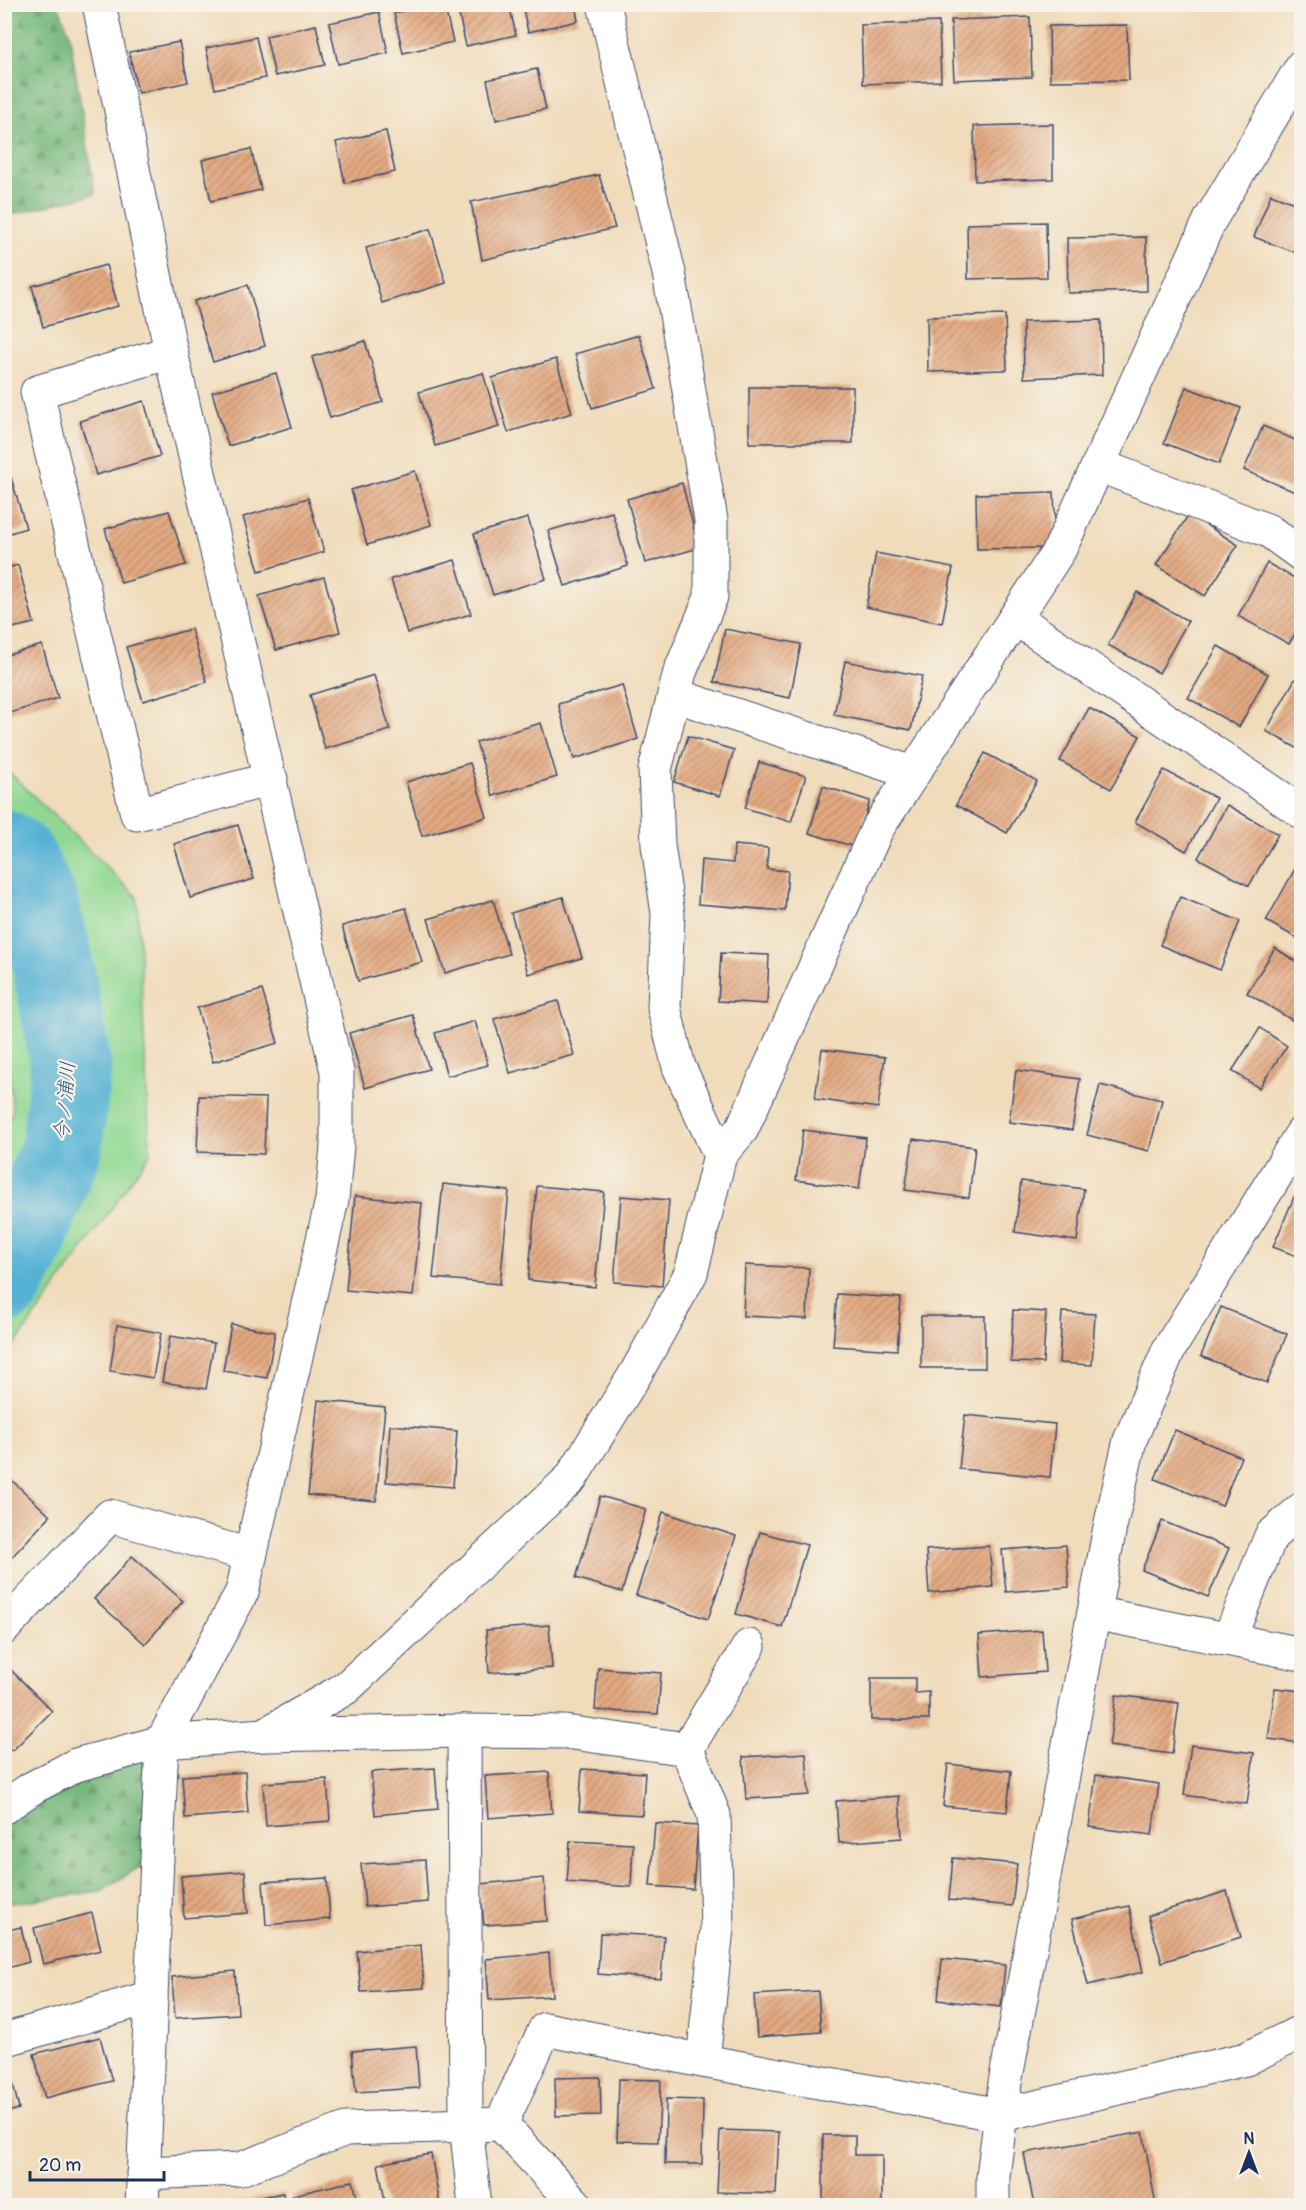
<svg xmlns="http://www.w3.org/2000/svg" width="1306" height="2210" font-family="Pangolin,'Klee One',sans-serif">
  <style>
    .green { fill: #90d892; stroke: #568478; stroke-width: 1.5 }
    .forest { fill: url(#forest-firs); stroke: #48746d; stroke-width: 1.5 }
    .lines { fill: none; stroke-linecap: round; stroke-linejoin: round }
    .river { stroke: #57b2d5; stroke-width: 81 }
    .building { fill: url(#building-hatch) }
    .street-casing { stroke: #3b496c; stroke-width: 35 }
    .street { stroke: #fff; stroke-width: 33 }
    .labels { text-anchor: middle; stroke-width: 4.5; stroke-linejoin: round; paint-order: stroke }
    .water-label { font-size: 20px; font-style: italic; fill: #2d5682; stroke: #f7f3e8 }
  </style>
  <defs>
    <pattern id="forest-firs" width="22" height="20" patternUnits="userSpaceOnUse" patternTransform="scale(1.5)"><rect width="22" height="20" fill="#74b87c"/><path d="M5 1l3.5 6h-7zM16 11l3.5 6h-7z" fill="#5e9669"/></pattern>
    <pattern id="building-hatch" width="6" height="6" patternUnits="userSpaceOnUse" patternTransform="scale(1.5)"><rect width="6" height="6" fill="#e3a981"/><path d="M-1 1l2-2M0 6l6-6M5 7l2-2" fill="none" stroke="#b78a6d"/></pattern>
  </defs>
  <rect width="100%" height="100%" fill="#f7f3e8"/>
  <filter id="ink" filterUnits="userSpaceOnUse"><feTurbulence type="fractalNoise" baseFrequency=".0167" numOctaves="2"/><feDisplacementMap in="SourceGraphic" scale="12" xChannelSelector="R" yChannelSelector="G"/><feConvolveMatrix kernelMatrix="1 2 1 2 8 2 1 2 1" color-interpolation-filters="sRGB"/></filter>
  <filter id="wash" filterUnits="userSpaceOnUse"><feTurbulence type="fractalNoise" baseFrequency=".008" numOctaves="4" result="noise"/><feDisplacementMap in="SourceGraphic" scale="24" xChannelSelector="R" yChannelSelector="G"/><feGaussianBlur stdDeviation="1.35" result="paint"/><feColorMatrix in="noise" values="0 0 0 0 0 0 0 0 0 0 0 0 0 0 0 0 0 1.4 0 .05"/><feComposite in="paint" operator="in"/></filter>
  <g filter="url(#wash)">
    <rect width="100%" height="100%" fill="#f0dcbb"/>
    <path class="green" d="M5,768L137,897L150,1154L5,1359L4,1128L13,1111L4,1018Z"/>
    <g class="forest">
      <path d="M4,5H58L69,32L95,194L5,216Z"/>
      <path d="M142,1747L157,1856L101,1891L5,1904L4,1807Z"/>
    </g>
    <g class="lines">
      <path class="river" d="M4,850L16,859L36,899L51,953L71,1067L62,1145L24,1244L4,1283"/>
    </g>
    <g id="blocks">
      <g class="building">
        <path d="M432,4H444L453,42L403,53L394,13Z"/>
        <path d="M509,4L516,35L466,46L457,6Z"/>
        <path d="M522,4H575L578,21L528,32Z"/>
        <path d="M379,12L388,53L338,64L329,23Z"/>
        <path d="M1030,17L1032,77L954,80L951,20Z"/>
        <path d="M939,22L941,81L863,84L861,25Z"/>
        <path d="M316,25L325,65L275,76L266,36Z"/>
        <path d="M1127,25L1129,80L1050,81L1049,26Z"/>
        <path d="M256,37L265,78L215,89L206,48Z"/>
        <path d="M179,42L188,82L138,93L129,52Z"/>
        <path d="M537,69L546,109L496,120L487,80Z"/>
        <path d="M1053,124V179L975,181L974,126Z"/>
        <path d="M386,131L395,172L345,183L336,142Z"/>
        <path d="M251,149L261,190L211,201L202,160Z"/>
        <path d="M599,175L615,228L482,260L471,202Z"/>
        <path d="M1271,194L1302,206V255L1254,237Z"/>
        <path d="M1046,222L1047,277L968,279L967,224Z"/>
        <path d="M430,229L446,283L382,303L366,248Z"/>
        <path d="M1146,237L1147,291L1068,293L1067,238Z"/>
        <path d="M106,265L118,306L43,327L32,286Z"/>
        <path d="M248,285L265,346L213,362L194,301Z"/>
        <path d="M1005,315L1007,370L928,372L927,317Z"/>
        <path d="M1101,320L1102,375L1024,378L1023,322Z"/>
        <path d="M639,335L656,389L592,408L575,354Z"/>
        <path d="M365,341L383,402L330,418L312,357Z"/>
        <path d="M556,359L572,413L508,432L492,378Z"/>
        <path d="M276,373L292,427L228,446L212,392Z"/>
        <path d="M483,373L499,427L435,446L419,392Z"/>
        <rect x="749" y="387" width="104" height="56"/>
        <path d="M1186,387L1241,408L1219,464L1164,443Z"/>
        <path d="M144,401L160,456L96,475L80,421Z"/>
        <path d="M1263,426L1302,443V477L1295,492L1244,470Z"/>
        <path d="M415,471L431,525L367,545L351,490Z"/>
        <path d="M10,474L26,528L4,535V476Z"/>
        <path d="M682,483L699,548L645,563L627,499Z"/>
        <path d="M1054,492L1056,548L977,549L976,494Z"/>
        <path d="M308,498L324,552L259,571L243,517Z"/>
        <path d="M169,511L186,565L121,583L105,529Z"/>
        <path d="M612,512L628,566L565,586L548,531Z"/>
        <path d="M1189,514L1238,545L1205,596L1156,565Z"/>
        <path d="M528,518L546,579L493,595L474,534Z"/>
        <path d="M876,553L953,568L942,623L866,607Z"/>
        <path d="M455,560L471,614L407,633L391,579Z"/>
        <path d="M1267,563L1302,582V622L1289,644L1238,616Z"/>
        <path d="M18,565L34,623L4,630V569Z"/>
        <path d="M324,577L340,632L276,650L259,596Z"/>
        <path d="M1137,592L1188,621L1159,673L1108,645Z"/>
        <path d="M191,629L207,682L143,701L126,647Z"/>
        <path d="M725,629L801,644L790,698L714,682Z"/>
        <path d="M42,645L58,698L4,715V656Z"/>
        <path d="M1218,646L1268,674L1239,727L1188,698Z"/>
        <path d="M845,661L922,676L911,730L834,715Z"/>
        <path d="M374,675L390,730L325,749L310,695Z"/>
        <path d="M1295,679L1302,682V751L1266,731Z"/>
        <path d="M622,685L638,739L574,759L558,704Z"/>
        <path d="M1089,708L1140,736L1111,789L1060,761Z"/>
        <path d="M541,723L557,777L493,796L476,742Z"/>
        <path d="M688,736L734,750L720,796L674,782Z"/>
        <path d="M985,753L1037,781L1007,833L956,805Z"/>
        <path d="M759,762L806,776L791,822L745,808Z"/>
        <path d="M470,763L487,817L422,836L406,782Z"/>
        <path d="M1164,770L1216,798L1186,851L1135,822Z"/>
        <path d="M823,786L870,801L855,847L809,833Z"/>
        <path d="M1227,805L1278,834L1249,886L1198,858Z"/>
        <path d="M238,825L254,879L190,898L174,844Z"/>
        <path d="M734,845L768,848L767,869L788,871L785,911L698,904L701,860L733,863Z"/>
        <path d="M1295,869L1302,873V941L1266,921Z"/>
        <path d="M563,897L582,958L528,974L511,913Z"/>
        <path d="M1180,897L1240,921L1220,970L1160,945Z"/>
        <path d="M493,900L509,954L445,973L428,919Z"/>
        <path d="M406,908L422,962L358,981L342,926Z"/>
        <path d="M1275,948L1302,965V1026L1247,993Z"/>
        <path d="M721,953L769,955L767,1004L718,1001Z"/>
        <path d="M262,990L278,1043L213,1062L197,1008Z"/>
        <path d="M558,1001L574,1055L510,1073L494,1019Z"/>
        <path d="M413,1015L429,1069L365,1088L349,1033Z"/>
        <path d="M475,1021L488,1065L447,1076L435,1033Z"/>
        <path d="M1260,1028L1287,1046L1259,1088L1232,1071Z"/>
        <path d="M822,1049L885,1057L878,1108L815,1099Z"/>
        <path d="M1016,1070L1080,1079L1072,1130L1009,1122Z"/>
        <path d="M1100,1085L1162,1100L1149,1151L1087,1135Z"/>
        <path d="M199,1096L266,1098L264,1154L197,1152Z"/>
        <path d="M803,1130L866,1138L859,1189L796,1180Z"/>
        <path d="M913,1139L975,1147L969,1198L905,1190Z"/>
        <path d="M1021,1181L1084,1189L1077,1241L1015,1232Z"/>
        <path d="M443,1184L509,1191L500,1284L433,1278Z"/>
        <path d="M537,1186L604,1192L595,1287L528,1280Z"/>
        <path d="M355,1196L422,1203L413,1296L346,1290Z"/>
        <path d="M621,1196L669,1200L662,1286L614,1282Z"/>
        <path d="M1294,1197L1302,1201V1258L1273,1247Z"/>
        <path d="M745,1265L809,1268L807,1319L743,1316Z"/>
        <path d="M837,1294L901,1298L897,1350L833,1346Z"/>
        <path d="M1221,1307L1287,1334L1267,1383L1201,1356Z"/>
        <path d="M1013,1310L1046,1312L1043,1363L1011,1362Z"/>
        <path d="M1062,1312L1095,1314L1092,1365L1059,1363Z"/>
        <rect x="921" y="1316" width="64" height="52"/>
        <path d="M231,1324L275,1332L267,1378L223,1371Z"/>
        <path d="M117,1325L161,1333L153,1378L110,1371Z"/>
        <path d="M170,1336L214,1343L206,1389L162,1382Z"/>
        <path d="M318,1400L385,1407L376,1501L308,1495Z"/>
        <path d="M965,1415L1055,1424L1050,1477L959,1469Z"/>
        <path d="M390,1425L457,1431L453,1487L386,1482Z"/>
        <path d="M1175,1430L1241,1457L1222,1506L1155,1479Z"/>
        <path d="M5,1474L50,1516L9,1560L5,1556Z"/>
        <path d="M600,1496L646,1509L622,1592L576,1578Z"/>
        <path d="M663,1512L736,1536L708,1619L636,1595Z"/>
        <path d="M1162,1521L1229,1548L1208,1597L1142,1570Z"/>
        <path d="M760,1532L807,1545L782,1627L736,1614Z"/>
        <path d="M1066,1545L1069,1587L1006,1592L1002,1550Z"/>
        <path d="M989,1546L993,1587L929,1593L926,1550Z"/>
        <path d="M132,1556L183,1601L145,1644L94,1599Z"/>
        <path d="M549,1625L552,1668L489,1673L486,1630Z"/>
        <path d="M1042,1630L1045,1672L982,1677L979,1635Z"/>
        <path d="M4,1663L52,1711L12,1751L4,1744Z"/>
        <path d="M598,1668L661,1673L658,1714L595,1710Z"/>
        <path d="M871,1678H915V1693L929,1692V1720H871Z"/>
        <path d="M1275,1688L1302,1691V1743L1268,1739Z"/>
        <path d="M1116,1695L1179,1703L1172,1754L1109,1746Z"/>
        <path d="M1191,1745L1254,1753L1247,1804L1184,1795Z"/>
        <path d="M806,1753L809,1795L746,1799L743,1757Z"/>
        <path d="M948,1764L1011,1771L1007,1812L943,1806Z"/>
        <path d="M435,1768L438,1809L375,1815L371,1772Z"/>
        <path d="M582,1769L645,1773L642,1815L579,1811Z"/>
        <path d="M245,1772L248,1813L185,1818L182,1776Z"/>
        <path d="M549,1772L552,1813L488,1818L485,1776Z"/>
        <path d="M1096,1775L1159,1784L1152,1835L1089,1827Z"/>
        <path d="M327,1779L330,1821L266,1826L263,1783Z"/>
        <path d="M899,1796L902,1838L839,1843L836,1801Z"/>
        <path d="M655,1823L698,1826L693,1889L650,1886Z"/>
        <path d="M570,1841L633,1844L631,1887L567,1882Z"/>
        <path d="M953,1858L1017,1864L1012,1906L949,1900Z"/>
        <path d="M425,1860L428,1902L365,1907L361,1864Z"/>
        <path d="M245,1871L248,1913L184,1918L181,1876Z"/>
        <path d="M327,1878L330,1919L266,1925L263,1882Z"/>
        <path d="M544,1878L547,1921L484,1925L480,1884Z"/>
        <path d="M1227,1891L1241,1937L1162,1962L1148,1916Z"/>
        <path d="M1129,1906L1143,1972L1088,1985L1072,1919Z"/>
        <path d="M92,1913L101,1950L43,1964L34,1928Z"/>
        <path d="M21,1927L29,1962L4,1969V1931Z"/>
        <path d="M600,1933L664,1936L661,1979L598,1974Z"/>
        <path d="M421,1945L424,1988L361,1992L357,1951Z"/>
        <path d="M549,1953L552,1996L489,2000L486,1959Z"/>
        <path d="M942,1959L1005,1965L1001,2007L938,2000Z"/>
        <path d="M235,1971L238,2014L175,2018L172,1977Z"/>
        <path d="M818,1991L821,2032L757,2037L754,1995Z"/>
        <path d="M100,2037L112,2081L45,2098L34,2054Z"/>
        <path d="M416,2046L419,2088L356,2092L352,2051Z"/>
        <path d="M11,2075L19,2109L4,2113V2077Z"/>
        <path d="M600,2077L601,2115L556,2116L555,2078Z"/>
        <path d="M619,2079L661,2080L658,2142L617,2141Z"/>
        <path d="M666,2099L703,2100L702,2164H665Z"/>
        <path d="M720,2130L779,2132L776,2194L717,2192Z"/>
        <path d="M1143,2132L1156,2206H1034L1024,2153Z"/>
        <path d="M823,2135H855V2155H882V2206H823Z"/>
        <path d="M431,2154L440,2206H386L378,2164Z"/>
        <path d="M353,2181L359,2206H296L293,2195Z"/>
        <path d="M283,2193L285,2206H230V2203Z"/>
        <path d="M941,2200V2206H895L894,2202Z"/>
      </g>
    </g>
  </g>
  <g filter="url(#ink)">
    <use href="#blocks" fill-opacity="0" stroke="#3b496c" stroke-width="1.5"/>
    <g class="lines">
      <defs>
        <g id="street">
          <path d="M99,4L171,352L337,1072V1146L332,1200L242,1592L162,1742L142,2206"/>
          <path d="M604,4L669,273L711,520V597L680,672L674,695L913,773"/>
          <path d="M171,352L37,392L137,814L271,779"/>
          <path d="M1098,465L1269,531L1302,555"/>
          <path d="M1015,618L1302,812"/>
          <path d="M674,695L655,770L658,845L668,914L664,1008L679,1067L720,1155"/>
          <path d="M1094,1613L1302,1654"/>
          <path d="M4,1628L110,1516L250,1555"/>
          <path d="M1229,1639L1271,1536L1302,1509"/>
          <path d="M464,1731L466,2125L475,2206"/>
          <path d="M266,1735L464,1731L565,1732L687,1749L714,1815L717,1928L703,2061"/>
          <path d="M687,1749L749,1646"/>
          <path d="M4,1807L32,1788L76,1765L162,1742L264,1735L346,1688L571,1478L636,1373L691,1273L720,1155L742,1129L877,829L1060,549L1210,220L1302,66"/>
          <path d="M4,2040L151,1997"/>
          <path d="M501,2124L545,2029L703,2061L1001,2115L1246,2059L1302,2031"/>
          <path d="M143,2173L240,2169L346,2129L501,2124L577,2206"/>
          <path d="M993,2206V2176L1005,2083L1110,1527L1130,1440L1169,1349L1302,1133"/>
        </g>
      </defs>
      <use href="#street" class="street-casing"/>
      <use href="#street" class="street"/>
    </g>
  </g>
  <g class="labels">
    <g class="water-label">
      <text transform="translate(64 1101) rotate(-85)" y="7">今ノ浦川</text>
    </g>
  </g>
  <rect width="1306" height="2210" fill="none" stroke="#f7f3e8" stroke-width="24"/>
  <g transform="translate(1249 2153)" stroke="#f7f3e8" stroke-width="4.5" paint-order="stroke">
  <path d="M0-4.5L10 22L0 15L-10 22Z" fill="#1b2f5e"/>
  <text y="-9" font-size="16" font-weight="bold" text-anchor="middle" fill="#1b2f5e">N</text>
  </g>
  <path d="M30 2171v9h134v-9" fill="none" stroke="#1b2f5e" stroke-width="3"/>
  <text x="39" y="2171" font-size="18" fill="#1b2f5e" stroke="#f7f3e8" stroke-width="4.5" paint-order="stroke">20 m</text>
</svg>
